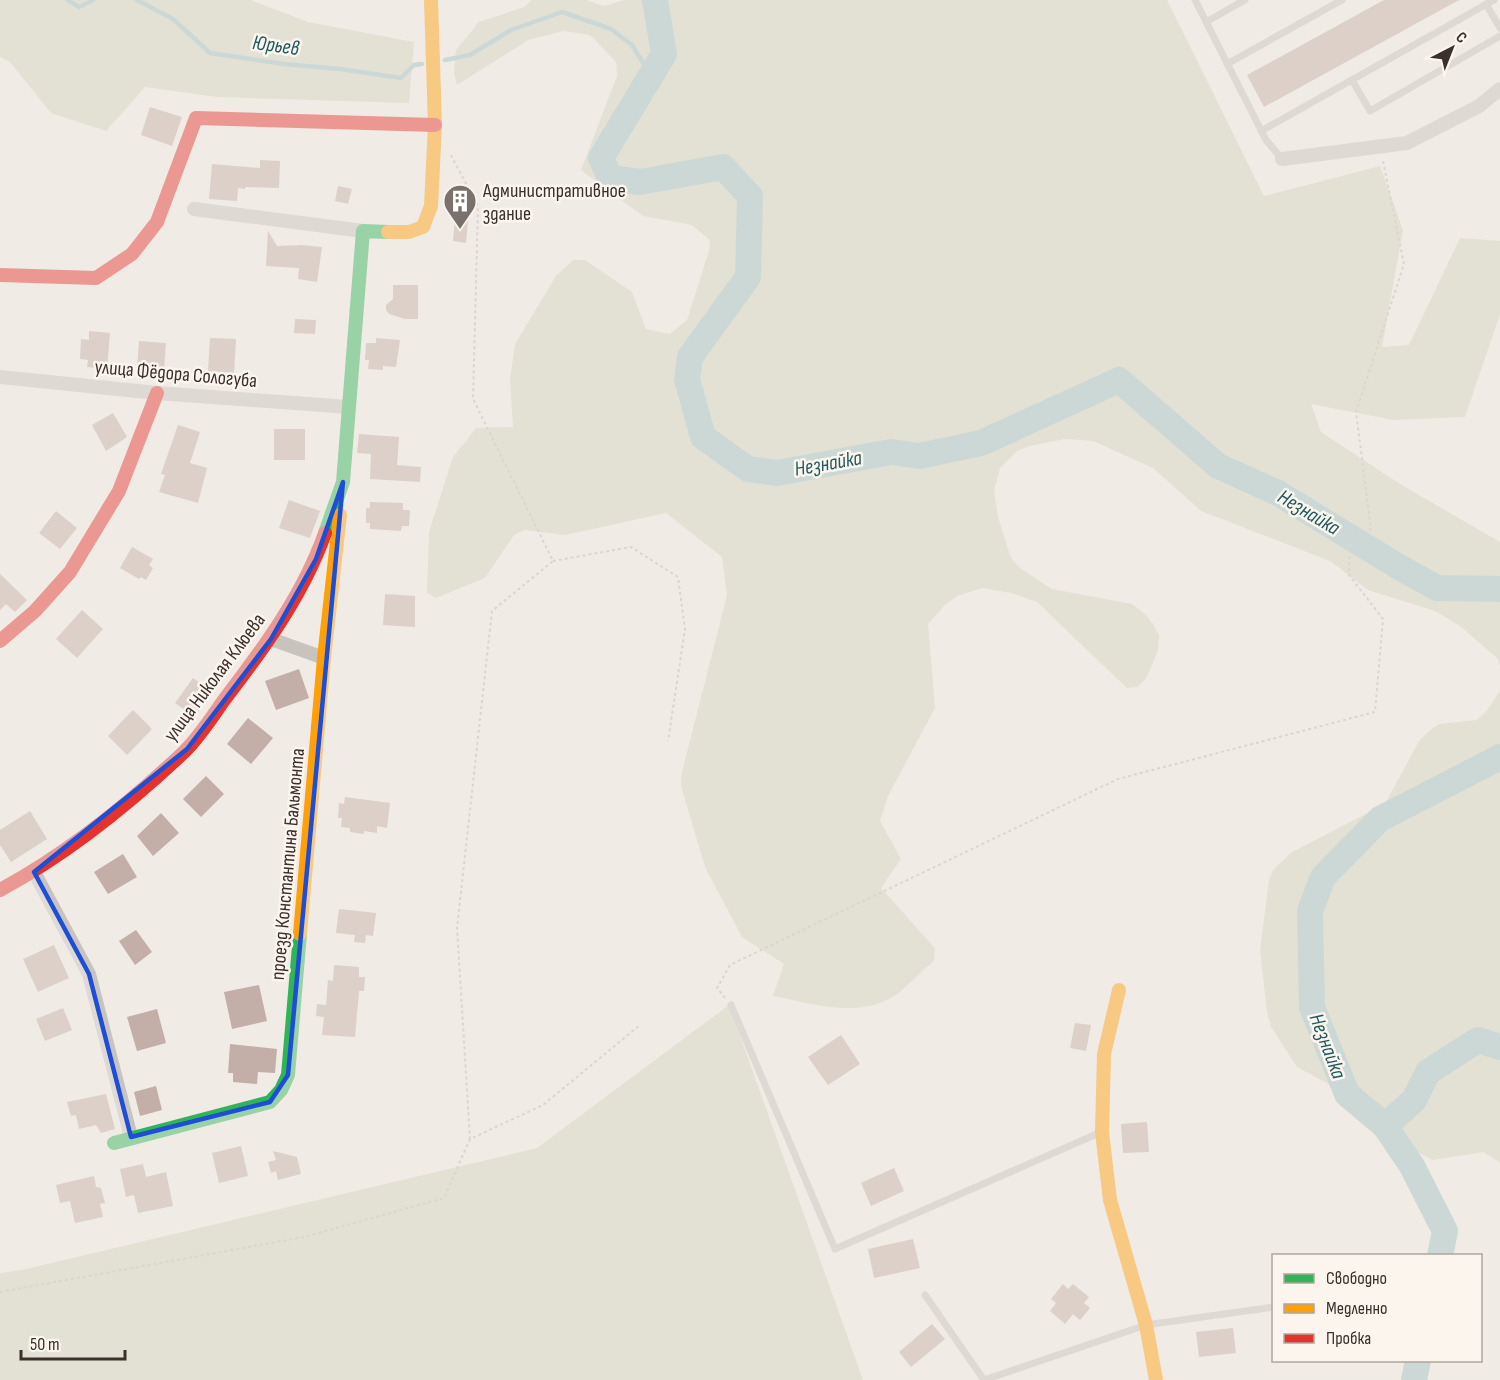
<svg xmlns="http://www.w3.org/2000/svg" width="1500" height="1380" font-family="'Sofia Sans Condensed',sans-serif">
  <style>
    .green { fill: #d1d6bf }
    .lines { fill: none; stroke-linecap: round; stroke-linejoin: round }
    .stream { stroke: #a1c2c1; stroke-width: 4.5 }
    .river { stroke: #a1c2c1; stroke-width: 26 }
    .building { fill: #c3afa7 }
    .path { stroke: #c2bbb6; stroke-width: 2; stroke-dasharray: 3 3; stroke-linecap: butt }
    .lane { stroke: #c9c3be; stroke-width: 7 }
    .street { stroke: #c9c3be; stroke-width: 14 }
    .fast { stroke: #30b455; stroke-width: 14 }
    .slow { stroke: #ff9f0a; stroke-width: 14 }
    .jam { stroke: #e5322d; stroke-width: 14 }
    .marked { fill: none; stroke: #1d4ed8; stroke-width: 4.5; stroke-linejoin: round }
    .labels { text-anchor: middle; stroke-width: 5; stroke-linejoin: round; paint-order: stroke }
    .poi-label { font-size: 20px; fill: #3b302b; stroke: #fbf5ee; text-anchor: start }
    .street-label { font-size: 20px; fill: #3b302b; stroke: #fbf5ee }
    .water-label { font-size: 21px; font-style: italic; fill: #1f5a5e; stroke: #fbf5ee }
  </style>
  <rect width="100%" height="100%" fill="#f0ebe5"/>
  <g class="green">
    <path d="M0,0H251L308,22L414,42L409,103L217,97L145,87L106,131L51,113L10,62L0,57Z"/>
    <path d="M532,0H587L603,6L625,0H1167L1264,196L1380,166L1403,230L1382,347L1409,345L1460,238L1500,241V314L1465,417L1393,420L1311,404L1321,432L1400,484L1500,542V666L1498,659L1460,626L1435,611L1368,590L1330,561L1201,511L1153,468L1093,441L1065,439L1029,446L1017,451L1000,468L994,491L998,517L1011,558L1020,568L1052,589L1132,604L1145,614L1153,624L1159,635L1158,650L1147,677L1138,687L1127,688L1037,602L1011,593L982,588L957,596L945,605L928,624L935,708L888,796L880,821L901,859L881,888L935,948L934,961C919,973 904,992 887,1000C852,1017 809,1003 773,996L784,964L742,937L705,867L681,786L682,772L727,595L722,557L666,513L565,535L525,530L514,535L485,578L436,598L427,593L429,532L453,457L476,428L513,427L510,380L515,344L556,276L573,260H585L632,292L646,329L670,334L687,320L709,251L710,240L692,225L643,216L581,170L617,76L616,62L590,35L564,31L528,40L457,85L454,73L456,50L479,22L524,7Z"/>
    <path d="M1500,691V1163L1484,1152L1433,1160L1379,1133L1347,1094L1297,1067L1271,1027L1267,1012L1260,950L1269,880L1273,870L1292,852L1385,804L1419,741L1428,732L1439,724L1477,720L1486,712Z"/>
    <path d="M729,1005L863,1380H0V1273L22,1270L537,1148Z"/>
  </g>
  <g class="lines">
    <g class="stream">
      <path d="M68,0L79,7L93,0"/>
      <path d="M137,0L173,19L210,53L284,64L340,69L401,78L414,65L422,64"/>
      <path d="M445,60L470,55L511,30L562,12L611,29L632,45L651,76"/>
    </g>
    <g class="river">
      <path d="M655,0L664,54L601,158L610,178L640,182L723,167L750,196L748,277L690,357L687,379L703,437L748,469L777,473L891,452L919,456L981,443L1119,380L1218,466L1278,493L1399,567L1437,588L1500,589"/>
      <path d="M1385,1126L1414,1100L1428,1072L1478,1040L1500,1047"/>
      <path d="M1440,1256L1445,1231L1412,1166L1385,1126L1347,1094L1312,1007L1310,911L1323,877L1380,819L1500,757"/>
      <path d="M1414,1380L1418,1360"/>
    </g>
  </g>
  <g class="building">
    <path d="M1384,0H1459L1264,107L1247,75Z"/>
    <path d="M150,107L182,117L172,146L141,135Z"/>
    <path d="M260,160L280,161L279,188L245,187V189L238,188L237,201L209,199L212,164L260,168Z"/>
    <path d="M338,186L352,189L348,204L335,201Z"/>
    <path d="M455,219L468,220L466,243L453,241Z"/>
    <path d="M268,231L277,246L302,245L322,247L317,282L298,279L299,268L266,266Z"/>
    <path d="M393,285H418V319H405L389,314L386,310V305L393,299Z"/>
    <path d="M295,319L316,320L315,334L294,333Z"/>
    <path d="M89,331L110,333L107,369L87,367L88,360L80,359L81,339L89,340Z"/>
    <path d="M210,338L236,339L234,373L208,371Z"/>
    <path d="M376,338L400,340L396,367L383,366V370L368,369L369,360H365L366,343H376Z"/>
    <path d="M139,341L166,343L164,370L137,368Z"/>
    <path d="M113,413L127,437L106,451L92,425Z"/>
    <path d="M178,425L200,432L190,463L207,468L198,503L159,492L165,475L161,474Z"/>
    <rect x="274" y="429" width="31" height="31"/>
    <path d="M359,434L399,437L397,465L421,467L420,482L370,479L371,454L357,453Z"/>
    <path d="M289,500L320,511L310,538L279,528Z"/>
    <path d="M370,502L403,503V510H410L409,526H402L401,531L370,529V523H366V508H370Z"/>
    <path d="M56,511L77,528L60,549L39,533Z"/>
    <path d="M132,547L153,559L149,565L153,568L146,580L141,577L139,579L120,568Z"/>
    <path d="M0,574L27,600L15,612L6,604L0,610Z"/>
    <path d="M385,594L415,596V627L383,625Z"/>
    <path d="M82,610L103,629L77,658L56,639Z"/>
    <path d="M299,669L309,698L276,710L265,681Z"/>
    <path d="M193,678L213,692L195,717L175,703Z"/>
    <path d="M133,710L152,729L127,755L108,736Z"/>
    <path d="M248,718L273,738L251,764L227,744Z"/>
    <path d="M206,776L224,794L201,817L183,799Z"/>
    <path d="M345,797L390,803L387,828L377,826V833L364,831V834L350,832V828L341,827L342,818H338L339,803L344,804Z"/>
    <path d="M30,811L47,839L11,862L0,845V830Z"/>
    <path d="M161,813L179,833L153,856L137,836Z"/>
    <path d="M123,854L137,877L108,894L94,872Z"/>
    <path d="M339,909L376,913L373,936L366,935L365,943L354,942L355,935L336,933Z"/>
    <path d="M136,930L152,952L135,965L119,941Z"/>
    <path d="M54,945L69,978L38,992L23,959Z"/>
    <path d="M334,965L359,967V977H365L364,991H359L355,1037L322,1035L324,1017L316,1016L317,1004L326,1005L328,980L333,981Z"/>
    <path d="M259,985L267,1021L232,1029L224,992Z"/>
    <path d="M63,1008L72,1030L45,1041L36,1019Z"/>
    <path d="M157,1009L166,1043L137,1051L127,1017Z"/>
    <path d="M1075,1023L1091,1025L1086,1051L1070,1048Z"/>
    <path d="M841,1035L860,1064L828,1085L808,1057Z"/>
    <path d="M230,1044L277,1049L275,1073L258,1072L257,1084L233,1082V1073H228Z"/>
    <path d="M156,1086L162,1110L140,1116L134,1092Z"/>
    <path d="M106,1094L115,1129L101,1133L96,1125L79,1129L76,1115L71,1116L67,1102Z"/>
    <path d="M1147,1122L1149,1152L1123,1153L1121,1124Z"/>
    <path d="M241,1146L248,1176L219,1183L212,1153Z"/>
    <path d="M273,1151L297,1157L301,1174L278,1180L276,1171L271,1173L268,1162L276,1160Z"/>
    <path d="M143,1164L146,1177L166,1172L173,1206L138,1213L134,1195L126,1197L120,1169Z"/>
    <path d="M894,1168L904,1191L871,1206L861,1183Z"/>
    <path d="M94,1176L96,1187L101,1188L105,1203L100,1204L103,1217L75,1223L70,1201L60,1203L56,1185Z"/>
    <path d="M913,1239L920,1268L874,1278L868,1249Z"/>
    <path d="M1063,1284L1068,1289L1073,1284L1089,1297L1084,1303L1090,1308L1080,1320L1073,1314L1065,1324L1050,1311L1056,1303L1051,1299Z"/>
    <path d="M932,1324L945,1339L911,1367L899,1352Z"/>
    <path d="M1233,1328L1236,1353L1199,1357L1196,1332Z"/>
  </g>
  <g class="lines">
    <g class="path">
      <path d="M451,155L478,206L473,399L553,561L492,611L457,928L470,1139"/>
      <path d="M553,561L631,547L678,577L685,629L668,741"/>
      <path d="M725,998L717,988L730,965L1118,779L1375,712L1383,619L1349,575L1350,537L1371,529L1356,412L1404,264L1383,161"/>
      <path d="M0,1292L304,1237L444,1198L470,1139L543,1105L640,1025"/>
    </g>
    <g class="lane">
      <path d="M1195,0L1266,140L1282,159"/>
      <path d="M1486,4L1500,28"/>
      <path d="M1206,22L1245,0"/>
      <path d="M1227,64L1342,0"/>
      <path d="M1352,80L1370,111L1500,36"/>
      <path d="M1261,131L1494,0"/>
      <path d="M731,1005L835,1249L1099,1133"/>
      <path d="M925,1295L984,1380L1146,1325L1274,1307"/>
    </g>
    <g class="street">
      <path d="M1282,159L1407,143L1479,106L1500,89"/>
      <path d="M194,209L363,231"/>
      <path d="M0,377L157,393L349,407"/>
      <path d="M271,639L324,658"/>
      <path d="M34,872L89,974L131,1137"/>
    </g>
    <g class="fast">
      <path d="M325,533L343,482L363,231L388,232"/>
      <path d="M114,1143L270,1102L281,1090L288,1075L300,934"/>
    </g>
    <g class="slow">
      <path d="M388,232H409L423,227L431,206L435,125L431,0"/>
      <path d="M300,934L324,658L340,515"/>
      <path d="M1119,990L1104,1054L1102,1132L1110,1200L1146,1325L1156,1380"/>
    </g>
    <g class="jam">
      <path d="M0,275L96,278L132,254L157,222L196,118L435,125"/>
      <path d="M0,641L35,611L70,572L119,491L157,393"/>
      <path d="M0,890C67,854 130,803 185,751C200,736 212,717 224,700C264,648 303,595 325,533"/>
    </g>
  </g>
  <path d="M0 0H1500V1380H0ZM343,482L288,1075L270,1102L131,1137L89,974L34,872L187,749L271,639L316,559Z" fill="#f0ebe5" fill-opacity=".55" fill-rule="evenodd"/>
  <path class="marked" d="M343,482L288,1075L270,1102L131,1137L89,974L34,872L187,749L271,639L316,559Z"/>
  <defs>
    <symbol id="building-pin" viewBox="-11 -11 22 30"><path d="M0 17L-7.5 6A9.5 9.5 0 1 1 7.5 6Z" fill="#7a716c" stroke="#fbf5ee"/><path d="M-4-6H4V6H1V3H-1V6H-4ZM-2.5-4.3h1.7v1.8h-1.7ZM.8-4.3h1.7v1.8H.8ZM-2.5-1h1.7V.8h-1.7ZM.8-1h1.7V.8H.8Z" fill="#fff"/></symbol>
  </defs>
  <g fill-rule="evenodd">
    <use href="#building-pin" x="441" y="182" width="38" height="52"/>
  </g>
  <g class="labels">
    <g class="poi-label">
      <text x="483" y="197">Административное<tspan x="483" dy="23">здание</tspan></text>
    </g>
    <g class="street-label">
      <text transform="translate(176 373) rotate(5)" y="7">улица Фёдора Сологуба</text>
      <text transform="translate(214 677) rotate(-53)" y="7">улица Николая Клюева</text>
      <text transform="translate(287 864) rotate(-85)" y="7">проезд Константина Бальмонта</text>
    </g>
    <g class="water-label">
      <text transform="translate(276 45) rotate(8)" y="7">Юрьев</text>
      <text transform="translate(828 463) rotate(-10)" y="7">Незнайка</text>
      <text transform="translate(1309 512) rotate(31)" y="7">Незнайка</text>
      <text transform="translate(1328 1046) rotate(69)" y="7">Незнайка</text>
    </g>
  </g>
  <rect x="1272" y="1254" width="210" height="108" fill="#fbf5ee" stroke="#aea6a0" stroke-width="1.5"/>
  <rect x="1284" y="1274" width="30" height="9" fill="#30b455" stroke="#aea6a0" stroke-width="1.5"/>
  <text x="1326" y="1284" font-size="18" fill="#3b302b">Свободно</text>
  <rect x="1284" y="1304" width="30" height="9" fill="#ff9f0a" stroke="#aea6a0" stroke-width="1.5"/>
  <text x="1326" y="1314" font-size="18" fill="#3b302b">Медленно</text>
  <rect x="1284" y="1334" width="30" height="9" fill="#e5322d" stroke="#aea6a0" stroke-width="1.5"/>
  <text x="1326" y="1344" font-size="18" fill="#3b302b">Пробка</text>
  <g transform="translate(1452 48) rotate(42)" stroke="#fbf5ee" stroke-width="4.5" paint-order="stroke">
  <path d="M0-4.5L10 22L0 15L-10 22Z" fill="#3b302b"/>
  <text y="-9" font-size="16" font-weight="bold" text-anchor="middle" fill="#3b302b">С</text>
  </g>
  <path d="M21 1350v9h104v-9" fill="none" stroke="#3b302b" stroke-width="3"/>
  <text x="30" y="1350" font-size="18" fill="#3b302b" stroke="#fbf5ee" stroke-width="4.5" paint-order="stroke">50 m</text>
</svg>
